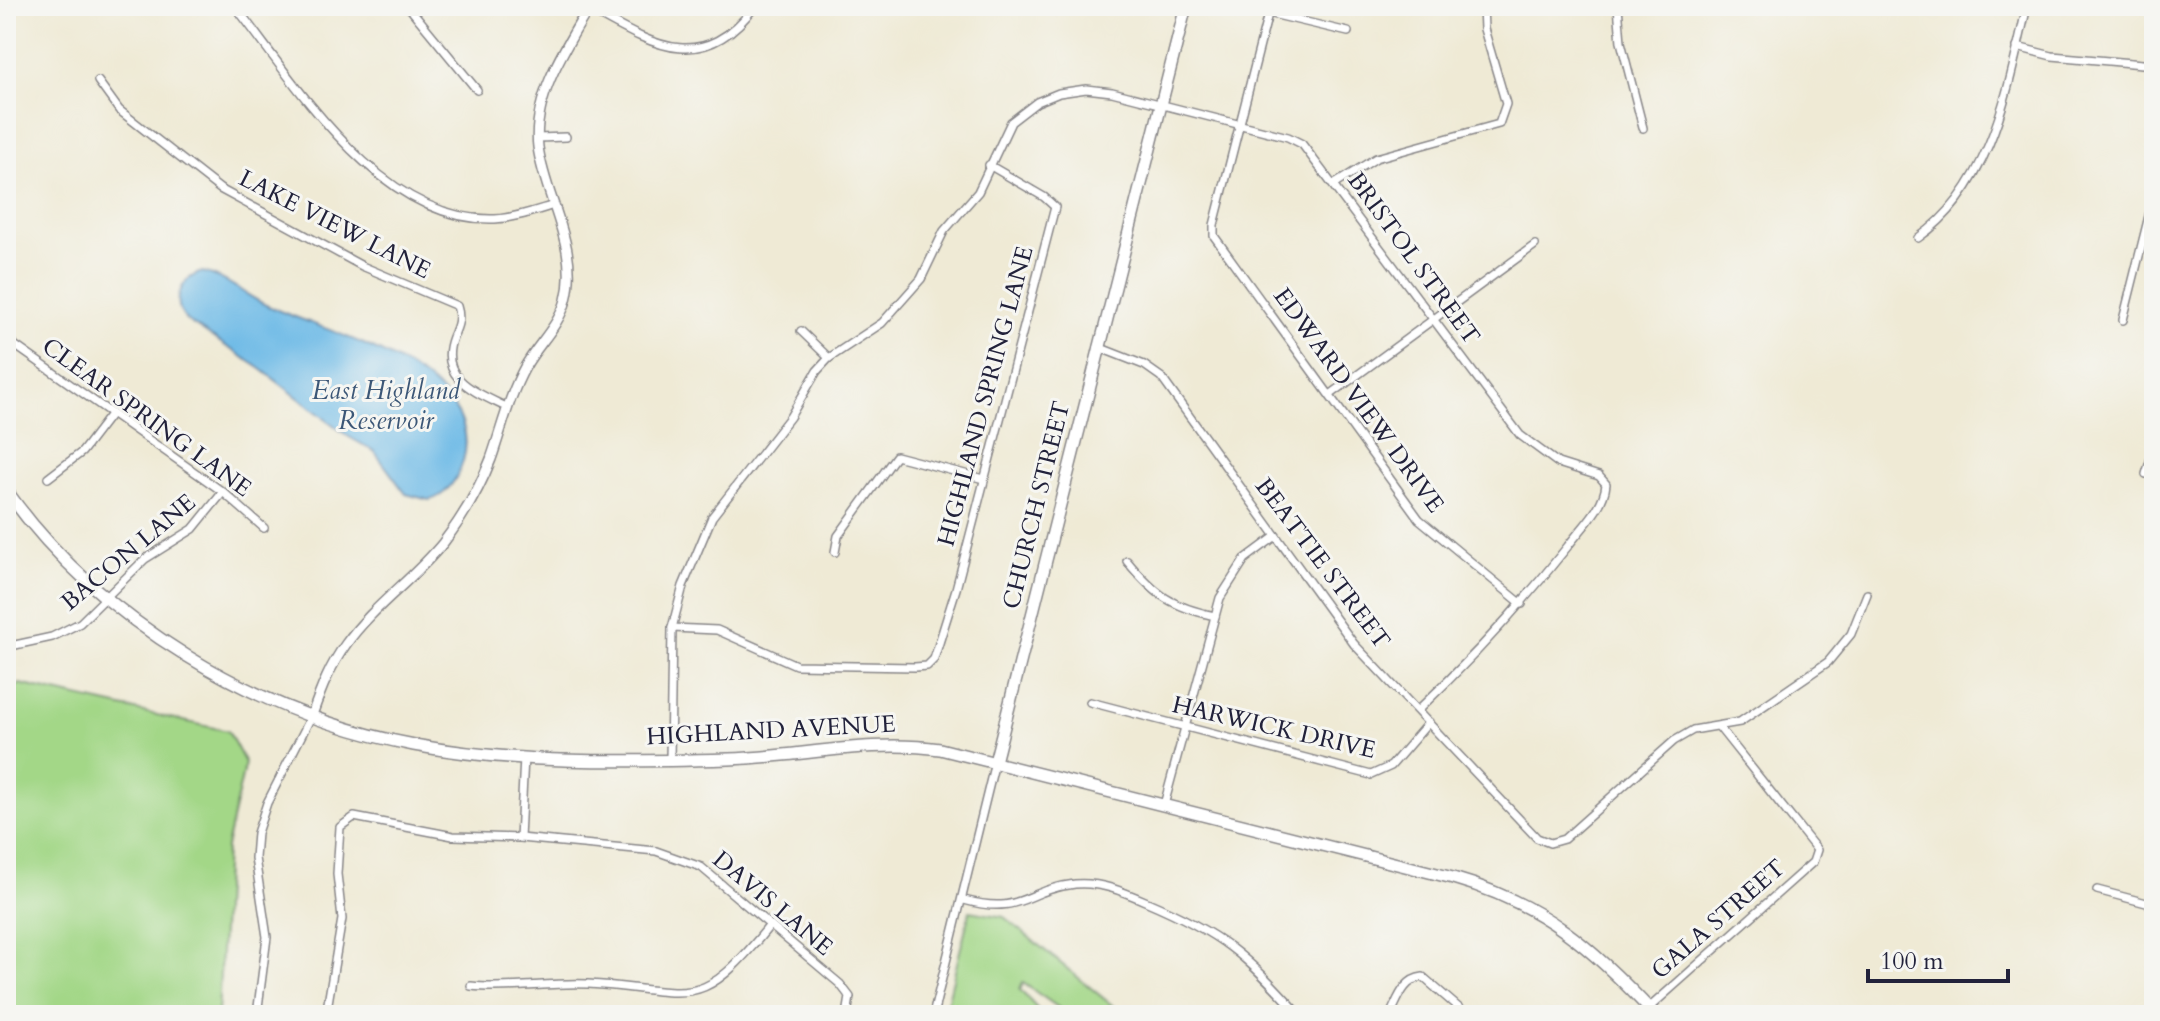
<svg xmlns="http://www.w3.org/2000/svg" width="2160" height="1021" font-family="Cardo,serif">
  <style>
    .green { fill: #a3d787; stroke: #627c61; stroke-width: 2 }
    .water { fill: #6cb9e6; stroke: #476e90; stroke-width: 2 }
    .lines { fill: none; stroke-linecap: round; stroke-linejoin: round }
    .minor-casing { stroke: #888688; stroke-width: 10 }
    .tertiary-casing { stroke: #888688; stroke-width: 12 }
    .secondary-casing { stroke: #888688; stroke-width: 14 }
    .minor { stroke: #fff; stroke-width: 7 }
    .tertiary { stroke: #fff; stroke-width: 9 }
    .secondary { stroke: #fff; stroke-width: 11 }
    .labels { text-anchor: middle; stroke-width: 6; stroke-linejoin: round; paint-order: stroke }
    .street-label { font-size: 24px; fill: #22223b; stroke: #f6f6f2 }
    .water-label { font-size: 26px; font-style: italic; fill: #3c5777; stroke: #f6f6f2 }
  </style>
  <rect width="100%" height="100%" fill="#f6f6f2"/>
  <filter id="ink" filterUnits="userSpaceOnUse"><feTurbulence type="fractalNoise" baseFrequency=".0125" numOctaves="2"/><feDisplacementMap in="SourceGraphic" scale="16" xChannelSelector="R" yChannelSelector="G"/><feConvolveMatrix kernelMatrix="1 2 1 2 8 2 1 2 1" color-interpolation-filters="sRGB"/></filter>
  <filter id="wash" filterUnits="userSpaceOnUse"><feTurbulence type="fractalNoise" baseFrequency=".006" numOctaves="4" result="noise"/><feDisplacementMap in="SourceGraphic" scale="32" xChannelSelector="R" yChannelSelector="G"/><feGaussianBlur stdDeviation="1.8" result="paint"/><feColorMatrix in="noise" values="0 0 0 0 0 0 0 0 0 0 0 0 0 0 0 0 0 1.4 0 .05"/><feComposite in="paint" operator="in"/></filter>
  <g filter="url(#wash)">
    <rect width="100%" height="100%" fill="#efead5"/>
    <g class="green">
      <path d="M20,684L228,731L245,763L226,847L218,1015H6V691Z"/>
      <path d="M970,911L1004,917L1124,1015H1069L1023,983L1020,990L1043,1015H944Z"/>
    </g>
    <path class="water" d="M203,272C227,278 246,296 268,306C326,332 489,373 463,461C458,478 446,497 429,500L406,494L374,451L349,437L261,369L186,320C171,302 180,278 203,272Z"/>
  </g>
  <g filter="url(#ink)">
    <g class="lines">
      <defs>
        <g id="minor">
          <path d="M235,6C297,85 380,223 495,219C515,218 534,211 554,205"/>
          <path d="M408,6L477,90"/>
          <path d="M583,6C647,41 700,80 755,6"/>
          <path d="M1270,6L1214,225V236L1419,519L1522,604"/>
          <path d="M1618,6L1621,42L1643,128"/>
          <path d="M1268,13L1348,32"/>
          <path d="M2017,47L2052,56L2154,65"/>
          <path d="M98,81L119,110L220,189L362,266L457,306C461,318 458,326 453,337C437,379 476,392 508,408"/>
          <path d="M538,138L566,137"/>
          <path d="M1335,184L1376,158L1499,124L1506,104L1484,29L1483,6"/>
          <path d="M1918,238C1992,187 2008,88 2027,6"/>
          <path d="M2123,320L2154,196"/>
          <path d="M801,331L829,358"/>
          <path d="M6,339L223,492L264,528"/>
          <path d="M1098,347L1144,365L1161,377L1354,644L1537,838L1550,843L1564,839L1674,741L1693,730L1740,722L1828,662L1851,634L1867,594"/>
          <path d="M1330,395L1535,245"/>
          <path d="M2146,474L2154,449"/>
          <path d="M48,478L82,452L111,414"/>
          <path d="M835,552L838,536L896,456L984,479"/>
          <path d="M1127,561C1155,595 1172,607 1215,616"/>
          <path d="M672,628L717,630L796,665L915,667L927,666L934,659L956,589L1055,207L1044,197L989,165"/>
          <path d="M6,647L52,637L80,623L145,559L193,529L223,492"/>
          <path d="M1090,702L1371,775L1391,766L1429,722"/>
          <path d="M670,760L672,628L683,586L712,517L790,417L817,371L829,358L882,323L921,279L944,231L978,192L1011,122L1037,102L1059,93L1086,89L1112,92L1288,137L1302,144L1520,435L1558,463L1599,476L1606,484C1604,508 1582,527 1568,546C1519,608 1475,656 1418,710"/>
          <path d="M1164,805L1220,598L1245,559L1276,536"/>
          <path d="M520,838L524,757"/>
          <path d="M2097,890L2154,905"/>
          <path d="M964,900C1023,916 1024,890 1075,884C1101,882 1122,891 1145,901C1221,933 1246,955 1300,1015"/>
          <path d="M471,986C510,990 549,982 588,984C692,990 697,1016 770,925"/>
          <path d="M257,1015L267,937L255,858L257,833L267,803L312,715"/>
          <path d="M326,1015L342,919L337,874L340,827L354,817L453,836L520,838L656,851L701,867L840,984L850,997L847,1015"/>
          <path d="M933,1015L995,762"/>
          <path d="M1390,1015C1398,1000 1403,979 1423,977L1467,1015"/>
          <path d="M1641,1015L1813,862L1817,850L1719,727"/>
        </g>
        <path id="tertiary" d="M312,715C321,689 330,666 346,644C373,606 414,579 443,543C463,517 479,490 491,459C502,428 509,396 525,367C537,345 559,326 566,300C580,247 545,199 538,147C532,98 566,46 590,6"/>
        <g id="secondary">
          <path d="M6,490C99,621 257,715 414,745C516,764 626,762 729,759C801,757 869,739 940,749L1453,878C1542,903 1593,948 1655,1015"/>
          <path d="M995,762L1186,6"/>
        </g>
      </defs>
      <use href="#minor" class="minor-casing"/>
      <use href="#tertiary" class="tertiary-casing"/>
      <use href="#secondary" class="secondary-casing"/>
      <use href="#minor" class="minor"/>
      <use href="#tertiary" class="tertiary"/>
      <use href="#secondary" class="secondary"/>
    </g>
  </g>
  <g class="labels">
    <g class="street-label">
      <text transform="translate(335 224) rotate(27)" y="8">LAKE VIEW LANE</text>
      <text transform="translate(1414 258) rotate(54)" y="8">BRISTOL STREET</text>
      <text transform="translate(985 396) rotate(-75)" y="8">HIGHLAND SPRING LANE</text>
      <text transform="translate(1359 400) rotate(54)" y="8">EDWARD VIEW DRIVE</text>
      <text transform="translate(147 417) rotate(36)" y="8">CLEAR SPRING LANE</text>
      <text transform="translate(1036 505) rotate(-76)" y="8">CHURCH STREET</text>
      <text transform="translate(128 552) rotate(-40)" y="8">BACON LANE</text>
      <text transform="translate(1323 563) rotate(53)" y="8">BEATTIE STREET</text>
      <text transform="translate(1274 727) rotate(13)" y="8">HARWICK DRIVE</text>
      <text transform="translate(771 730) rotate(-3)" y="8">HIGHLAND AVENUE</text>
      <text transform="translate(773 903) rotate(40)" y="8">DAVIS LANE</text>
      <text transform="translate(1718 919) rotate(-41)" y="8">GALA STREET</text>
    </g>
    <g class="water-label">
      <text x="386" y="399">East Highland<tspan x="386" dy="30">Reservoir</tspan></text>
    </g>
  </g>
  <rect width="2160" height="1021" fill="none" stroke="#f6f6f2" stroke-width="32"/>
  <path d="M1868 969v12h140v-12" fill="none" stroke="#22223b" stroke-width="4"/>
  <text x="1880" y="969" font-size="24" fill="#22223b" stroke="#f6f6f2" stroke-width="6" paint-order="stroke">100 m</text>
</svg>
